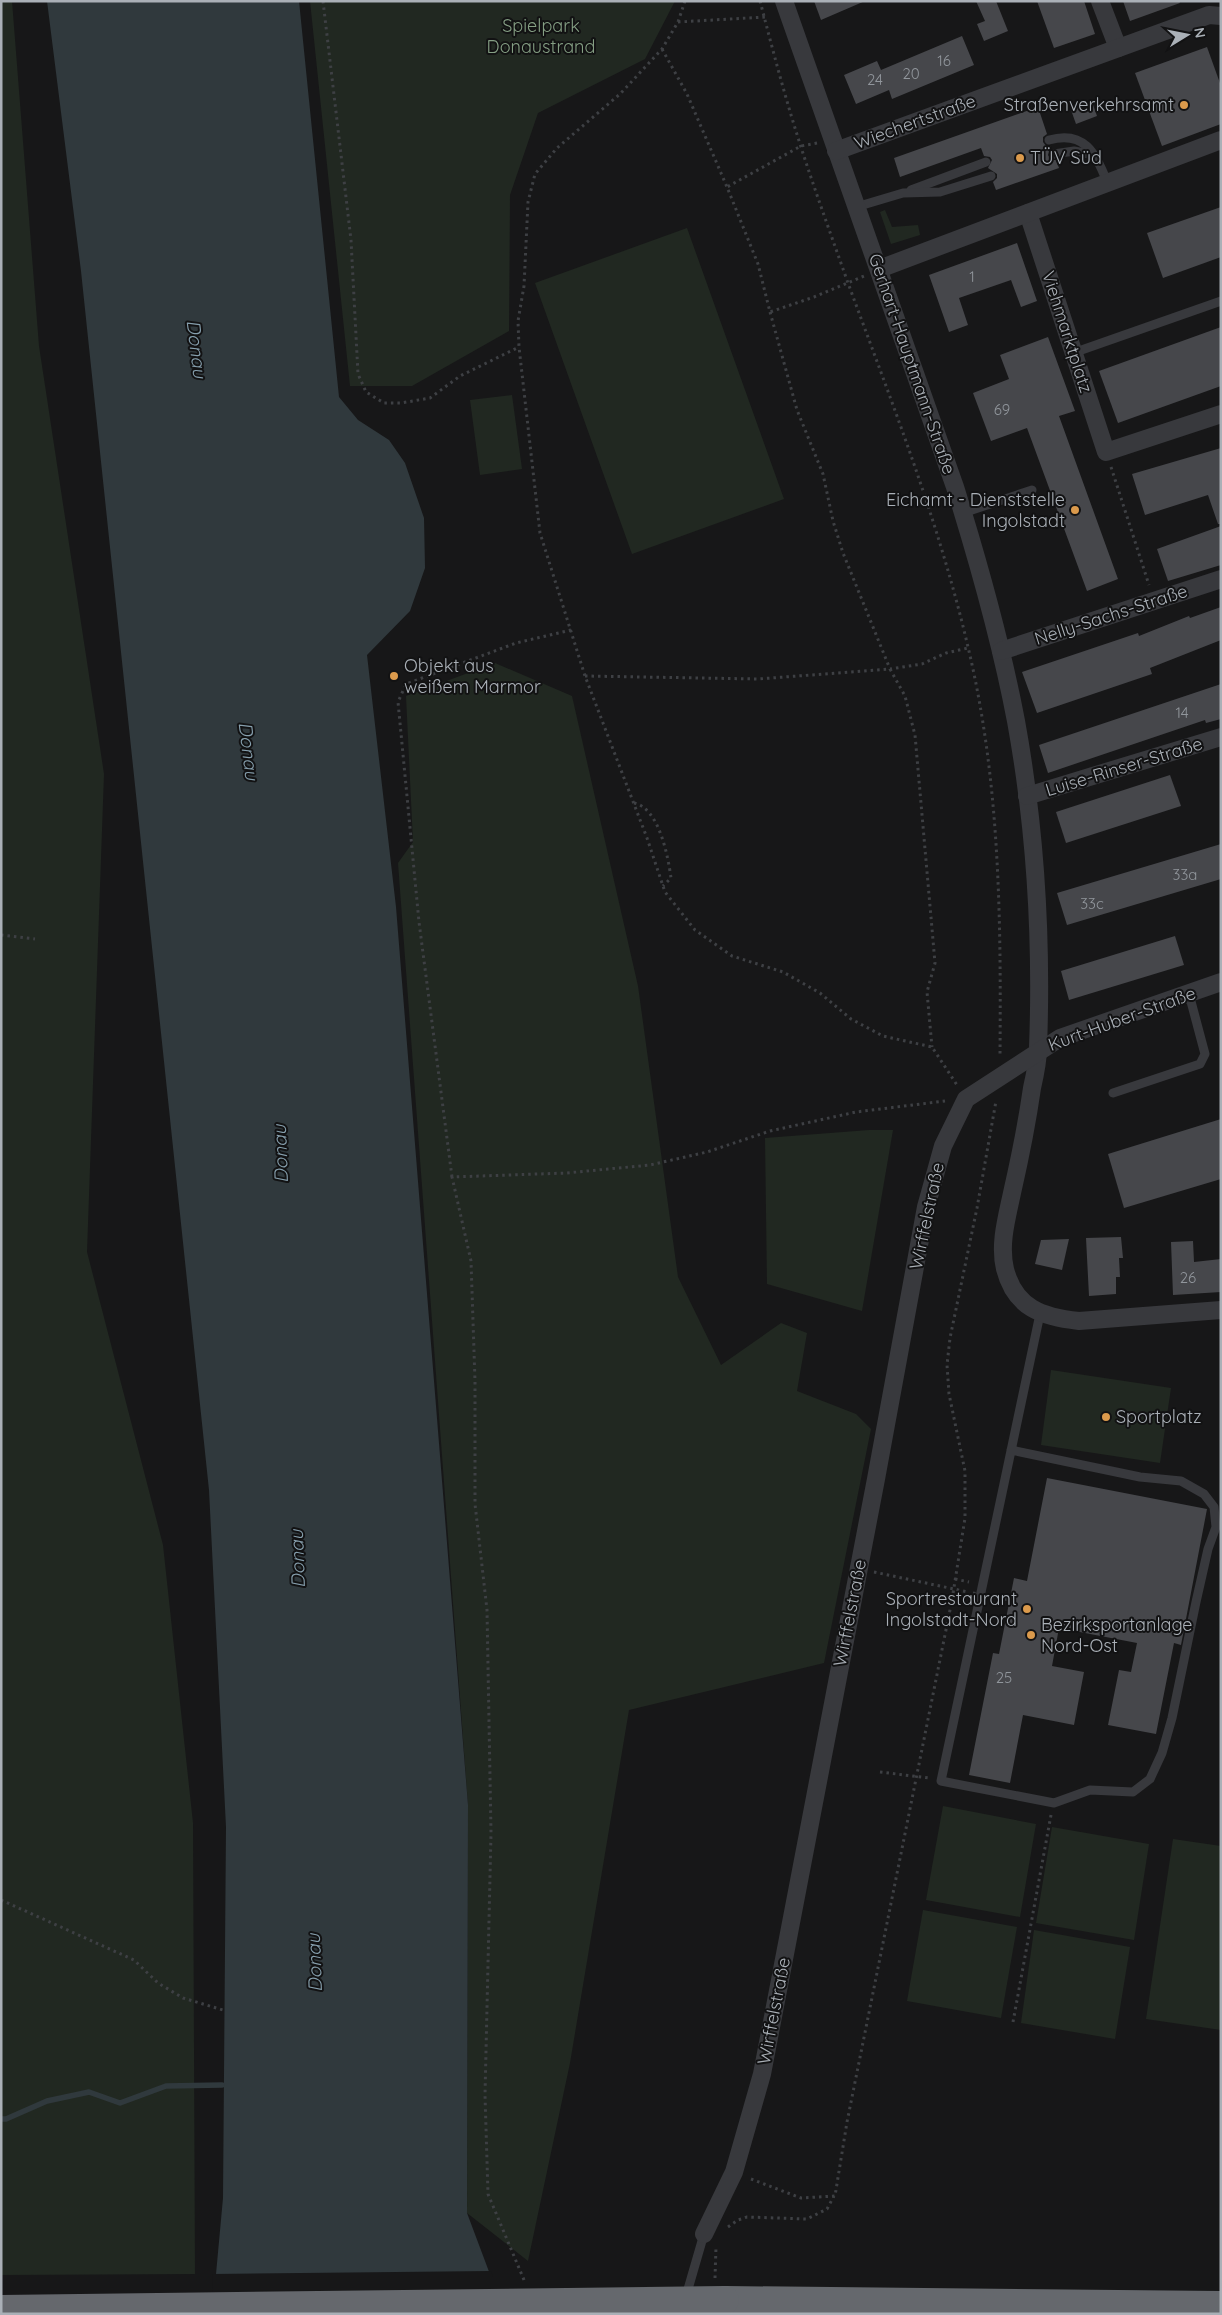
<svg xmlns="http://www.w3.org/2000/svg" width="1222" height="2315" font-family="Quicksand,sans-serif">
  <style>
    .green { fill: #212821 }
    .water { fill: #30393d }
    .pier { fill: #171718 }
    .lines { fill: none; stroke-linecap: round; stroke-linejoin: round }
    .stream { stroke: #30393d; stroke-width: 5.5 }
    .building { fill: #46474b }
    .path { stroke: #3e4044; stroke-width: 3; stroke-dasharray: 2.5 4; stroke-linecap: butt }
    .service { stroke: #38393d; stroke-width: 9 }
    .minor { stroke: #38393d; stroke-width: 18 }
    .motorway { stroke: #65686d; stroke-width: 28 }
    .path-bridge { stroke: #3e4044; stroke-width: 3; stroke-dasharray: 2.5 4; stroke-linecap: butt }
    .motorway-bridge { stroke: #65686d; stroke-width: 28 }
    .poi-dot { fill: #db9a4c; stroke: #121213; stroke-width: 2 }
    .labels { text-anchor: middle; stroke-width: 4; stroke-linejoin: round; paint-order: stroke }
    .number-label { font-size: 15px; fill: #91969c }
    .park-label { font-size: 18px; fill: #859f84; stroke: #121213 }
    .poi-label { font-size: 18px; fill: #aab0b7; stroke: #121213; text-anchor: start }
    .street-label { font-size: 18px; fill: #aab0b7; stroke: #121213 }
    .water-label { font-size: 19px; font-style: italic; fill: #869fad; stroke: #121213 }
  </style>
  <rect width="100%" height="100%" fill="#171718"/>
  <g class="green">
    <path d="M1,1H12L39,346L104,774L87,1252L163,1545L193,1823L195,2274L1,2275Z"/>
    <path d="M310,1H675L645,59L538,113L510,195L509,331L412,386H350Z"/>
    <path d="M885,210L892,227L918,225L920,235L891,244L880,212Z"/>
    <path d="M687,228L784,499L632,554L535,283Z"/>
    <path d="M512,395L522,469L480,475L470,400Z"/>
    <path d="M495,663L572,696L638,986L678,1277L721,1365L781,1323L807,1333L797,1391L856,1414L871,1429L824,1663L629,1710L570,2063L528,2261L467,2213L468,1805L398,863L413,842L406,696Z"/>
    <path d="M869,1130H893L862,1311L767,1284L765,1138Z"/>
    <path d="M1051,1370L1171,1388L1160,1463L1041,1445Z"/>
    <path d="M943,1806L1036,1824L1020,1917L926,1900Z"/>
    <path d="M1052,1827L1149,1844L1134,1940L1036,1923Z"/>
    <path d="M1173,1839L1221,1846V2030L1146,2019Z"/>
    <path d="M923,1910L1017,1927L1001,2018L907,2001Z"/>
    <path d="M1034,1930L1130,1947L1115,2039L1021,2023Z"/>
  </g>
  <path class="water" d="M47,1H299L339,397L358,420L389,440L405,463L424,518L425,568L410,611L367,655L396,907L468,1805L467,2213L491,2277L215,2285L223,2198L226,1827L209,1490L81,271Z"/>
  <path class="pier" d="M491,2271L493,2277V2314H211L213,2274Z"/>
  <g class="lines">
    <path class="stream" d="M1,2119H6L47,2101L89,2092L120,2103L166,2086L222,2085"/>
  </g>
  <g class="building">
    <path d="M814,1H865L821,20Z"/>
    <path d="M976,1H996L1008,31L984,41L977,24L985,21Z"/>
    <path d="M1037,1H1084L1095,34L1054,48Z"/>
    <path d="M1123,1H1179L1180,3L1130,21Z"/>
    <path d="M962,36L974,65L892,99L889,90L856,104L844,75L877,61L881,70Z"/>
    <path d="M1207,47L1221,86V124L1162,146L1135,73Z"/>
    <path d="M1092,102L1097,116L1076,124L1071,110Z"/>
    <path d="M1038,107L1047,134L1043,137V142L1046,146H1051L1048,155L1051,160H1056L1059,168L996,190L993,182L997,178V174L988,168L992,160L990,157L984,156L981,148L900,177L894,158Z"/>
    <path d="M1221,207V257L1163,278L1147,233Z"/>
    <path d="M1017,243L1037,301L1021,307L1011,280L959,298L968,325L949,332L929,275Z"/>
    <path d="M1221,327V386L1118,423L1099,371Z"/>
    <path d="M1048,337L1075,411L1059,416L1118,579L1087,591L1027,428L991,441L973,393L1009,379L1000,355Z"/>
    <path d="M1221,448V524H1218L1208,495L1145,515L1132,474Z"/>
    <path d="M1221,526V565L1168,581L1157,549Z"/>
    <path d="M1221,607V640L1150,668L1152,674L1037,713L1022,672L1138,633L1139,636L1189,616L1190,618Z"/>
    <path d="M1221,684V719L1206,723L1205,720L1048,773L1039,745Z"/>
    <path d="M1170,775L1181,806L1066,843L1056,812Z"/>
    <path d="M1221,844V879L1067,925L1057,893Z"/>
    <path d="M1175,936L1184,965L1069,1000L1061,971Z"/>
    <path d="M1221,1119V1179L1124,1208L1108,1154Z"/>
    <path d="M1121,1237L1123,1258H1119L1120,1277H1116V1294L1089,1296L1086,1238Z"/>
    <path d="M1069,1239L1062,1270L1035,1264L1041,1240Z"/>
    <path d="M1193,1241L1194,1262L1221,1259V1292L1173,1295L1171,1242Z"/>
    <path d="M1047,1478L1207,1509L1181,1645L1174,1643L1156,1734L1108,1725L1119,1670L1131,1672L1137,1643L1059,1628L1052,1666L1084,1672L1074,1725L1023,1715L1010,1783L969,1775L993,1653L999,1654L1014,1578L1027,1581Z"/>
  </g>
  <g class="lines">
    <g class="path">
      <path d="M323,1L351,240L358,374L366,392L384,403H401L430,398L460,376L519,347"/>
      <path d="M685,1L678,22L662,49L620,94L557,148L535,174L528,202L524,286L518,321L519,347L540,533L585,676L647,838L665,892L695,930L732,956L783,972L820,993L851,1019L883,1036L932,1047L957,1085"/>
      <path d="M760,1C771,43 782,86 795,128C811,180 830,232 848,283C892,403 939,522 968,647C1000,781 1001,918 1000,1055"/>
      <path d="M678,22L765,17"/>
      <path d="M662,49L687,94L727,187"/>
      <path d="M817,143L801,146L727,187L758,264L770,312L814,297L864,276"/>
      <path d="M770,312L797,410L823,474L833,521L843,553L890,669L922,664L946,653L968,648"/>
      <path d="M1111,467L1149,585"/>
      <path d="M585,676L758,679L890,669L905,696L915,735L935,963L927,992L932,1047"/>
      <path d="M634,803C659,808 668,856 671,878L663,886"/>
      <path d="M1,935L35,939"/>
      <path d="M452,1177L419,922L398,702L406,684L516,643L571,630"/>
      <path d="M874,1572L968,1592"/>
      <path d="M955,1579L969,1582"/>
      <path d="M952,1600L965,1603"/>
      <path d="M880,1772L929,1778"/>
      <path d="M1,1900L134,1960L158,1983L183,1998L223,2010"/>
      <path d="M1013,2022L1051,1815"/>
      <path d="M751,2179L801,2198L835,2196L847,2122L952,1600L965,1518V1471L949,1394L947,1365L950,1338L977,1208L996,1101"/>
      <path d="M728,2227L738,2220L747,2217L807,2219L827,2209L834,2196"/>
      <path d="M715,2278L716,2247"/>
      <path d="M524,2280L488,2194L485,2095L491,1833L487,1610L475,1504V1381L471,1261L452,1177L567,1173L650,1165L707,1152L770,1131L856,1112L945,1101"/>
    </g>
    <g class="service">
      <path d="M1049,140C1084,130 1096,153 1107,182"/>
      <path d="M1054,154L1074,151L1094,155"/>
      <path d="M911,190L986,162"/>
      <path d="M856,207L903,193L940,192L991,176"/>
      <path d="M1073,353L1221,301"/>
      <path d="M963,513L1032,490"/>
      <path d="M1113,1093L1200,1064L1205,1054L1189,994"/>
      <path d="M1011,1450L1140,1477L1181,1481L1204,1494L1214,1507L1216,1527L1208,1549L1196,1602L1172,1718L1162,1753L1150,1779L1133,1792L1090,1790L1054,1803L941,1781L1040,1314"/>
      <path d="M686,2296L704,2234"/>
    </g>
    <g class="minor">
      <path d="M784,1L955,487C979,564 1001,642 1016,721C1035,826 1042,941 1038,1048C1038,1061 1035,1075 1032,1088C1027,1123 1020,1158 1012,1193C1007,1217 999,1244 1005,1269C1015,1308 1042,1317 1079,1321L1221,1310"/>
      <path d="M1100,1L1118,48"/>
      <path d="M836,151L1209,15L1221,16"/>
      <path d="M1028,213L1106,452L1221,414"/>
      <path d="M879,269L1221,140"/>
      <path d="M1001,651L1221,579"/>
      <path d="M1027,796L1221,737"/>
      <path d="M704,2234L734,2172L762,2074L876,1479L926,1207L943,1146L966,1099L1060,1038L1221,982"/>
    </g>
    <path class="motorway" d="M725,2300L1221,2305"/>
    <path class="path-bridge" d="M973,1593L1010,1600"/>
    <path class="motorway-bridge" d="M1,2309L725,2300"/>
  </g>
  <g class="poi-dot">
    <circle cx="1184" cy="105" r="5"/>
    <circle cx="1020" cy="158" r="5"/>
    <circle cx="1075" cy="510" r="5"/>
    <circle cx="394" cy="676" r="5"/>
    <circle cx="1106" cy="1417" r="5"/>
    <circle cx="1027" cy="1609" r="5"/>
    <circle cx="1031" cy="1635" r="5"/>
  </g>
  <g class="labels">
    <g class="number-label">
      <text x="944" y="66">16</text>
      <text x="911" y="79">20</text>
      <text x="875" y="85">24</text>
      <text x="972" y="282">1</text>
      <text x="1002" y="415">69</text>
      <text x="1182" y="718">14</text>
      <text x="1185" y="880">33a</text>
      <text x="1092" y="909">33c</text>
      <text x="1188" y="1283">26</text>
      <text x="1004" y="1683">25</text>
    </g>
    <g class="park-label">
      <text x="541" y="32">Spielpark<tspan x="541" dy="21">Donaustrand</tspan></text>
    </g>
    <g class="poi-label">
      <text x="1174" y="111" text-anchor="end">Straßenverkehrsamt</text>
      <text x="1030" y="164">TÜV Süd</text>
      <text x="1065" y="506" text-anchor="end">Eichamt - Dienststelle<tspan x="1065" dy="21">Ingolstadt</tspan></text>
      <text x="404" y="672">Objekt aus<tspan x="404" dy="21">weißem Marmor</tspan></text>
      <text x="1116" y="1423">Sportplatz</text>
      <text x="1017" y="1605" text-anchor="end">Sportrestaurant<tspan x="1017" dy="21">Ingolstadt-Nord</tspan></text>
      <text x="1041" y="1631">Bezirksportanlage<tspan x="1041" dy="21">Nord-Ost</tspan></text>
    </g>
    <g class="street-label">
      <text transform="translate(915 122) rotate(-20)" y="6">Wiechertstraße</text>
      <text transform="translate(1067 332) rotate(72)" y="6">Viehmarktplatz</text>
      <text transform="translate(912 364) rotate(71)" y="6">Gerhart-Hauptmann-Straße</text>
      <text transform="translate(1111 615) rotate(-18)" y="6">Nelly-Sachs-Straße</text>
      <text transform="translate(1124 767) rotate(-17)" y="6">Luise-Rinser-Straße</text>
      <text transform="translate(1122 1019) rotate(-20)" y="6">Kurt-Huber-Straße</text>
      <text transform="translate(927 1216) rotate(-78)" y="6">Wirffelstraße</text>
      <text transform="translate(850 1613) rotate(-79)" y="6">Wirffelstraße</text>
      <text transform="translate(774 2011) rotate(-79)" y="6">Wirffelstraße</text>
    </g>
    <g class="water-label">
      <text transform="translate(197 349) rotate(83)" y="7">Donau</text>
      <text transform="translate(249 751) rotate(83)" y="7">Donau</text>
      <text transform="translate(280 1154) rotate(-92)" y="7">Donau</text>
      <text transform="translate(297 1559) rotate(-92)" y="7">Donau</text>
      <text transform="translate(314 1963) rotate(-92)" y="7">Donau</text>
    </g>
  </g>
  <rect width="1222" height="2315" fill="none" stroke="#aab0b7" stroke-width="5"/>
  <g transform="translate(1187 35) rotate(80)" stroke="#121213" stroke-width="4" paint-order="stroke">
  <path d="M0-4L9 19L0 12L-9 19Z" fill="#aab0b7"/>
  <text y="-8" font-size="14" font-weight="bold" text-anchor="middle" fill="#aab0b7">N</text>
  </g>
</svg>
